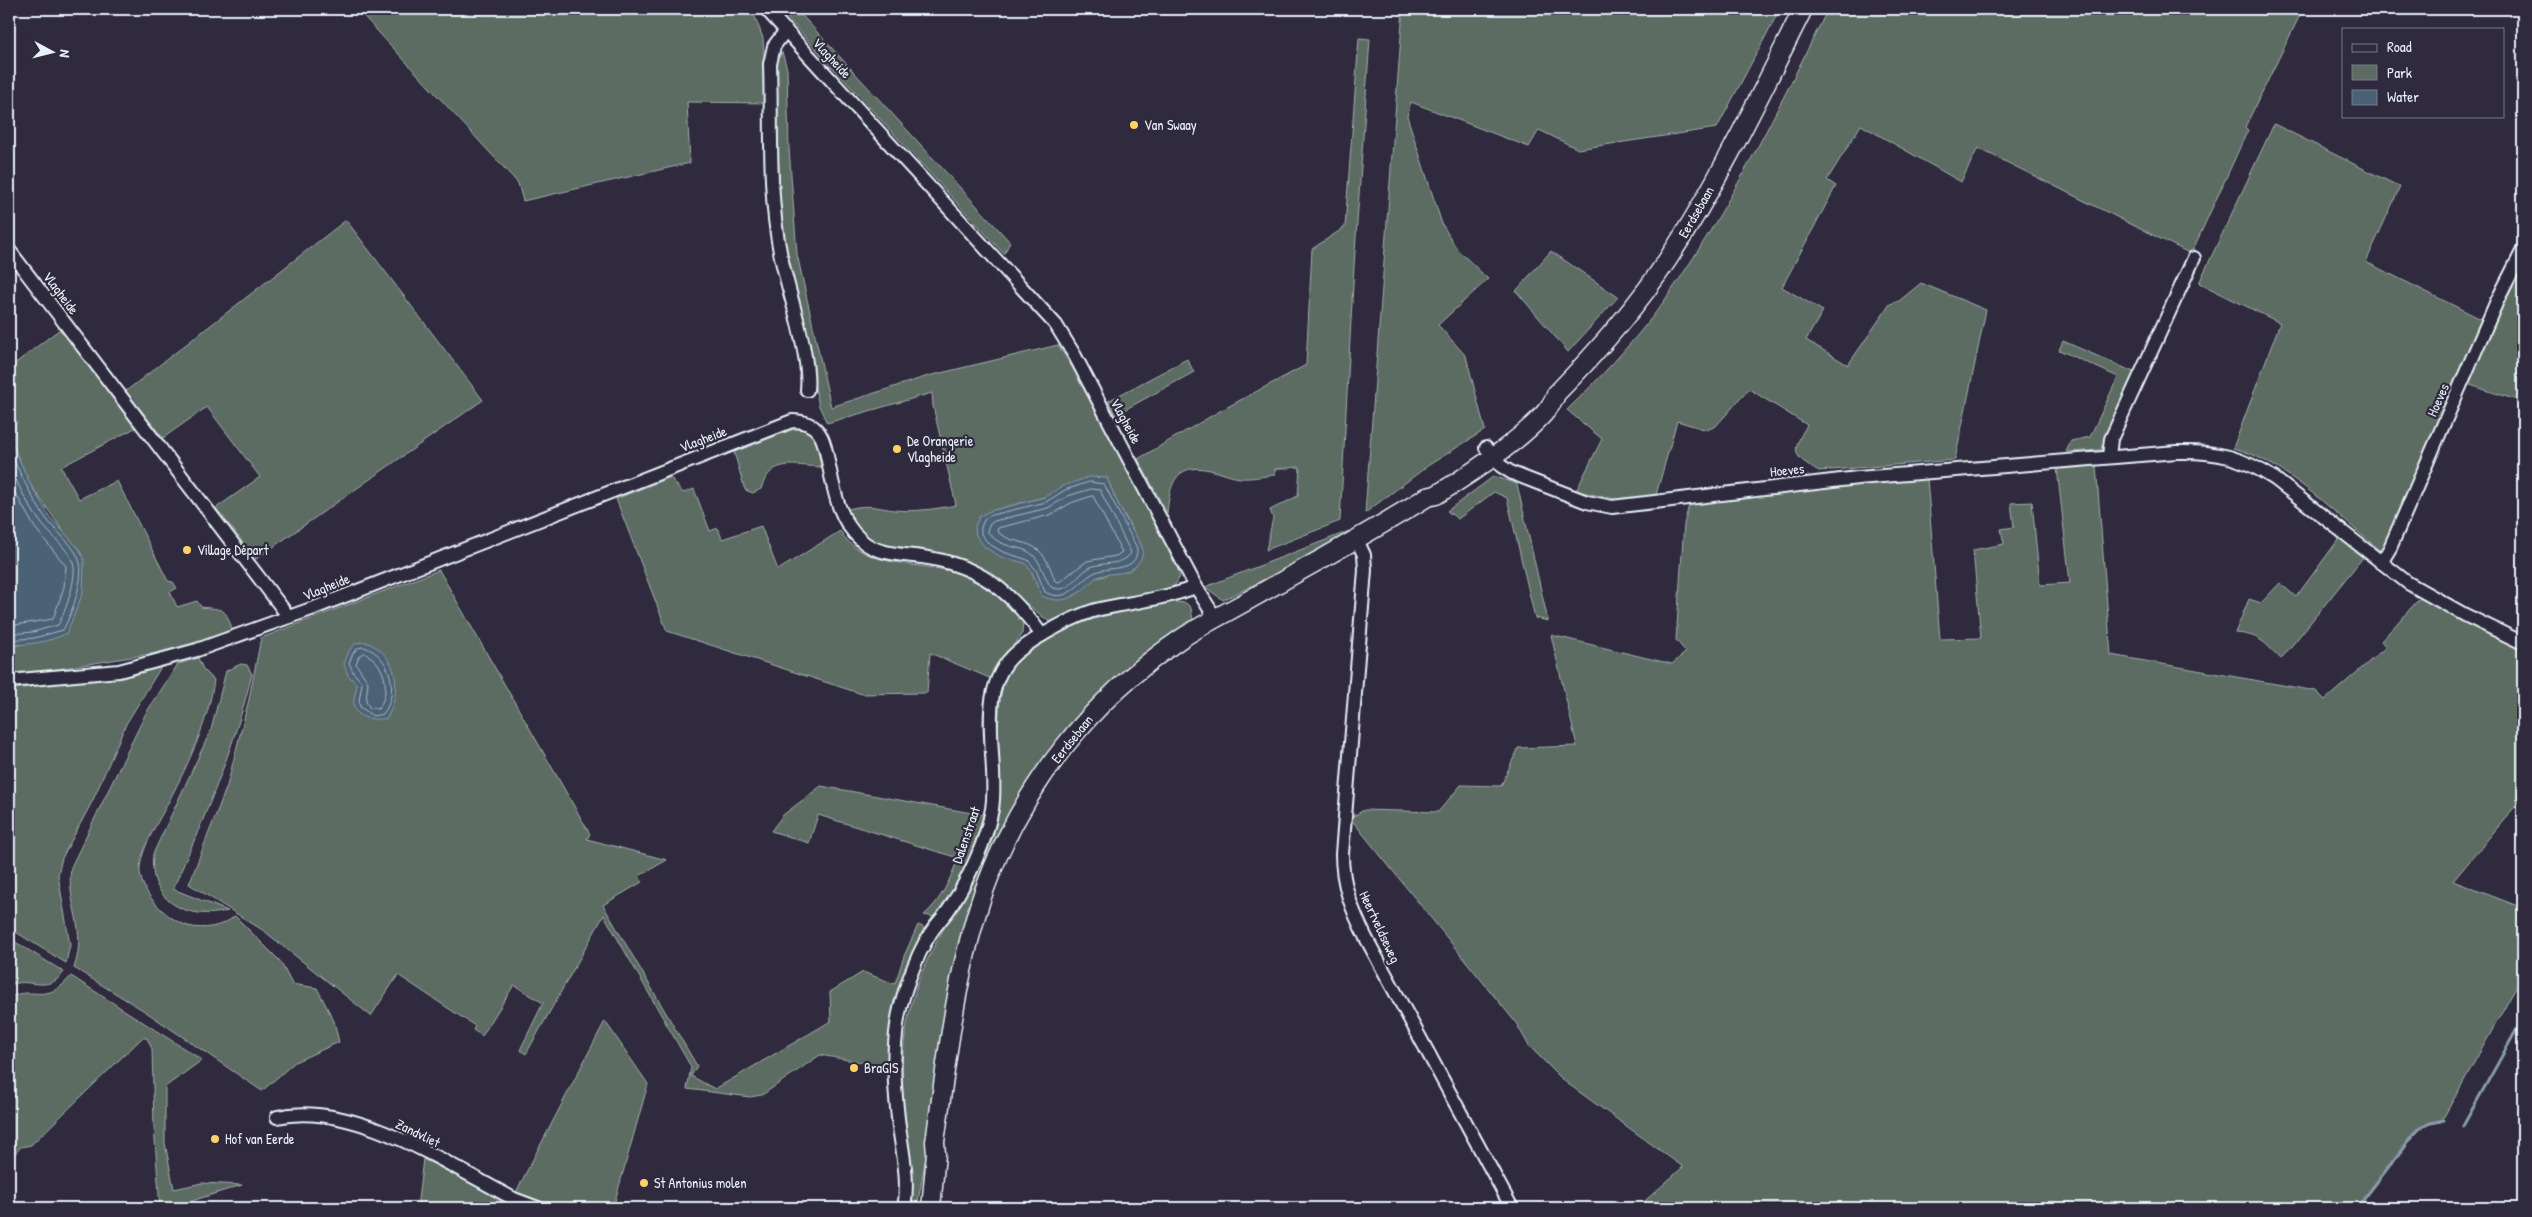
<svg xmlns="http://www.w3.org/2000/svg" width="2532" height="1217" font-family="'Patrick Hand',sans-serif">
  <style>
    .green { fill: #5d6c63; stroke: #a2aeae; fill-rule: evenodd }
    .water { fill: #4b6276; stroke: #8a9baa }
    .lines { fill: none; stroke-linecap: round; stroke-linejoin: round }
    .shore { stroke: #a9b8c4; stroke-width: 1 }
    .stream { stroke: #8a9baa; stroke-width: 3 }
    .street-casing { stroke: #e8f1f8; stroke-width: 16 }
    .secondary-casing { stroke: #e8f1f8; stroke-width: 21 }
    .street { stroke: #2f2a3d; stroke-width: 12 }
    .secondary { stroke: #2f2a3d; stroke-width: 18 }
    .poi-dot { fill: #ffd166; stroke: #2f2a3d; stroke-width: 2 }
    .labels { text-anchor: middle; stroke-width: 4.5; stroke-linejoin: round; paint-order: stroke }
    .street-label { font-size: 14px; fill: #e8f1f8; stroke: #2f2a3d }
    .poi-label { font-size: 14px; fill: #e8f1f8; stroke: #2f2a3d; text-anchor: start }
  </style>
  <rect width="100%" height="100%" fill="#2f2a3d"/>
  <filter id="ink" filterUnits="userSpaceOnUse"><feTurbulence type="fractalNoise" baseFrequency=".02" numOctaves="2"/><feDisplacementMap in="SourceGraphic" scale="10" xChannelSelector="R" yChannelSelector="G"/><feConvolveMatrix kernelMatrix="1 2 1 2 8 2 1 2 1" color-interpolation-filters="sRGB"/></filter>
  <g filter="url(#ink)">
    <g class="green">
      <path d="M357,9H752L763,38L767,103L687,102L690,163L523,201L518,183Z"/>
      <path d="M779,9H796L1010,242L1004,254Z"/>
      <path d="M1403,9H1780L1717,128L1578,149L1539,130L1529,147L1411,102L1407,116L1442,224L1457,249L1488,279L1438,325L1466,356L1485,430L1429,465L1365,513Z"/>
      <path d="M1828,9H2303L2245,127L2248,130L2191,254L1978,148L1961,182L1861,125L1827,180L1836,186L1782,287L1823,311L1806,340L1848,365L1890,304L1899,301L1921,283L1986,310L1955,460L1819,471C1790,455 1792,451 1807,425L1749,389L1716,426L1707,430L1677,421L1656,495L1615,499L1576,491L1602,439L1567,410C1599,379 1629,347 1656,312C1725,219 1776,112 1828,9Z"/>
      <path d="M1359,38L1370,39L1354,266L1340,521L1266,550L1273,518L1270,510L1298,496L1300,467L1275,469V475C1264,476 1251,479 1240,478C1230,477 1220,472 1210,470C1174,462 1170,486 1167,513L1138,459L1218,412L1306,365L1312,249L1345,227Z"/>
      <path d="M782,52L787,69L789,148L797,254L831,407L928,376L1058,345L1073,368L1177,566L1180,577L1173,588L1113,599L1055,622L1048,621L994,577L879,545L869,540L861,533L850,517L848,509C868,504 874,507 894,510C913,512 937,509 956,505L933,406L932,393L827,423L819,406L784,247L780,199L775,64ZM1107,478L1116,500L1142,547L1105,576L1095,578L1074,596L1038,588L1032,572L990,511L1045,497L1063,486Z"/>
      <path d="M2274,124L2400,187L2366,262L2481,319L2383,553C2342,520 2284,460 2233,448L2280,323L2199,283Z"/>
      <path d="M346,220L483,400L256,559L216,508L260,477L207,407L163,438L126,391Z"/>
      <path d="M1551,251L1618,297L1568,352L1516,291Z"/>
      <path d="M2523,262V402L2467,384Z"/>
      <path d="M60,329L135,428L61,467L79,499L117,481L168,581L173,582L177,588L170,592L177,607L197,601L201,607C225,610 225,607 233,632L162,652L9,677V645H19L78,602L83,592L63,531L30,484L12,443L13,414L9,412V368Z"/>
      <path d="M2063,341L2136,373L2100,450L2066,452L2071,441L2090,437L2118,377L2059,350Z"/>
      <path d="M1187,359L1194,372L1115,415L1108,401Z"/>
      <path d="M794,429C818,427 817,448 821,467C794,466 771,457 761,489L753,493L745,490L734,452Z"/>
      <path d="M2096,465L2111,655L2316,691L2325,700L2386,647L2381,641L2420,598L2523,650V797L2453,881L2523,908V975L2441,1122L2425,1125L2402,1148L2357,1208H1637L1683,1167L1564,1081L1529,1046L1516,1023L1350,818L1364,810L1438,812L1461,785L1501,786L1518,748L1577,746L1551,635L1672,664L1686,652L1676,640L1684,524L1689,505L1806,489L1927,478L1940,639L1981,638L1973,550L2004,544L2001,529L2014,527L2011,503L2032,502L2040,585L2070,583L2057,468Z"/>
      <path d="M1494,476L1517,484L1548,621L1535,618L1507,498L1494,492L1458,519L1447,511Z"/>
      <path d="M670,477L683,493L694,489L710,531L718,528L722,539L761,526L778,570L840,531C862,567 913,562 949,571C976,578 1004,599 1023,619L1022,635L1005,656L992,679L930,653L927,693L862,694L667,631L616,499Z"/>
      <path d="M1349,531V537L1223,600L1205,587Z"/>
      <path d="M2341,536L2365,555L2281,659C2263,642 2261,635 2235,633L2249,599L2261,603L2280,583L2296,597Z"/>
      <path d="M439,570L590,834L587,839L667,860L639,876L642,882L603,905L697,1066L691,1076L715,1089L831,1021L830,992L863,972L895,984L904,956L918,925L923,927L926,933L889,1042L888,1067L820,1055L762,1095L750,1097L687,1089L691,1067L604,915L526,1054L520,1050L543,1003L514,985L482,1036L473,1030L475,1026L398,975L371,1016L264,931L189,884L227,786L249,699L261,638Z"/>
      <path d="M1175,602L1186,603L1191,608L1193,621L1189,626L1158,649L1009,818L937,1093L917,1208H911C916,1166 904,1126 902,1084C901,1058 905,1028 912,1002C927,941 972,894 992,835C1006,794 996,754 999,712C1000,700 1001,686 1007,675C1031,628 1127,608 1175,602Z"/>
      <path d="M198,658L203,669L214,680C208,723 189,762 169,801C159,821 143,844 140,867C138,891 166,919 188,926C204,930 222,927 235,916L280,961L292,984L317,988L334,1021L339,1042L295,1062L262,1091L146,1012L74,968C88,928 66,905 71,867L146,713L178,664Z"/>
      <path d="M241,664L247,665L252,674C234,749 204,819 173,889L228,911C187,921 147,901 153,854L211,730L226,671Z"/>
      <path d="M161,667L126,724L93,800L62,858L58,875L70,945L66,963L9,928V690Z"/>
      <path d="M821,786L983,815L969,863L941,913L934,917L924,915C941,901 951,878 958,858L818,815L809,843L771,831L783,815Z"/>
      <path d="M9,938L64,972C47,996 27,975 9,986Z"/>
      <path d="M71,976L202,1060L165,1087V1143L174,1189L202,1183L242,1185L195,1200L183,1208H160L154,1127L152,1049L147,1038H142L31,1145L21,1147L9,1160L11,1065L9,998C32,984 46,1007 71,976Z"/>
      <path d="M605,1021L648,1084L613,1208H558L516,1192Z"/>
      <path d="M423,1159L495,1195L527,1208H417Z"/>
    </g>
    <g class="water">
      <path d="M9,412L17,421L12,443L30,484L50,517L79,549L84,560L83,592L67,633C50,642 28,645 9,645Z"/>
      <path d="M1089,477L1107,478C1113,494 1120,509 1128,523C1132,531 1139,539 1142,547C1145,557 1137,567 1128,571C1117,575 1100,572 1092,581C1077,596 1063,606 1042,596L1032,572L1025,563L1001,557L986,548L976,536L975,526L980,516L990,511L1045,497L1063,486Z"/>
      <path d="M366,642C399,655 402,690 387,718C374,721 352,719 354,700C354,694 357,690 357,684L348,675L344,664L349,651L356,643Z"/>
    </g>
    <g class="lines">
      <g class="shore">
        <path d="M9,449C20,473 30,495 45,517C55,532 76,545 80,563C84,579 71,616 63,630L34,638L9,640"/>
        <path d="M9,464C18,485 28,506 42,524C51,536 68,548 73,563C78,576 65,613 58,625L33,632L9,634"/>
        <path d="M9,482L35,528L66,566L64,587L53,619L9,626"/>
        <path d="M1090,482L1104,484L1137,548C1138,575 1107,564 1092,574C1076,584 1067,604 1045,592L1036,570L1028,560L1003,552L989,544L981,534V527L984,520L992,515L1046,502L1065,490Z"/>
        <path d="M1091,489L1100,490L1131,553C1121,567 1105,561 1091,567C1077,573 1069,596 1051,587C1044,577 1042,564 1033,555C1021,544 1002,551 987,531L989,525L994,521L1048,508L1068,496Z"/>
        <path d="M1093,496L1122,552L1116,556L1087,561L1059,582L1055,581C1051,569 1046,554 1034,547C1022,540 1007,542 997,531L998,528L1050,515L1071,503Z"/>
        <path d="M364,647C391,655 400,693 383,714L373,716L360,707L359,701L362,683L353,672L349,663L353,653L358,648Z"/>
        <path d="M364,653C385,661 392,691 378,709L370,708L366,702L368,682L356,664L359,656Z"/>
      </g>
      <g class="stream">
        <path d="M2463,1126L2523,1018"/>
        <path d="M2357,1208L2417,1130L2430,1123L2444,1120"/>
      </g>
      <defs>
        <g id="street">
          <path d="M766,9L1056,325L1075,356L1196,587L1216,619"/>
          <path d="M786,30L774,46L770,64C772,126 768,191 780,252C787,289 811,355 807,390"/>
          <path d="M9,250L289,617"/>
          <path d="M1486,448L1501,466L1512,473L1587,502L1612,507L1858,478L2177,452C2217,451 2242,457 2275,479L2408,583L2465,615L2523,643"/>
          <path d="M2109,457L2111,439L2194,258"/>
          <path d="M1357,540L1364,555L1365,570L1342,854C1342,885 1352,910 1366,938L1512,1208"/>
          <path d="M2381,563L2390,548L2497,301L2523,250"/>
          <path d="M9,681L119,671L197,650L314,608L792,421C802,421 813,424 819,433C825,441 826,452 828,461C834,490 838,520 861,540C877,555 902,554 922,557C979,565 1009,590 1042,635"/>
          <path d="M277,1117C354,1100 448,1165 514,1199L538,1208"/>
          <path d="M904,1208C909,1181 903,1154 899,1127C895,1093 892,1060 897,1025C900,999 916,956 930,934C936,924 945,916 951,906C969,878 986,842 992,809C1000,759 972,690 1017,652C1036,637 1077,614 1100,609C1133,602 1164,599 1196,587"/>
        </g>
        <path id="secondary" d="M931,1208L936,1154L935,1142C947,1059 956,971 984,891C1022,786 1090,700 1182,638C1205,623 1230,611 1254,597C1312,564 1371,532 1427,497L1436,495C1464,478 1548,424 1556,394C1597,352 1636,308 1668,259C1720,180 1761,93 1803,9"/>
      </defs>
      <use href="#street" class="street-casing"/>
      <use href="#secondary" class="secondary-casing"/>
      <use href="#street" class="street"/>
      <use href="#secondary" class="secondary"/>
    </g>
  </g>
  <g class="poi-dot">
    <circle cx="1134" cy="125" r="5"/>
    <circle cx="897" cy="449" r="5"/>
    <circle cx="187" cy="550" r="5"/>
    <circle cx="854" cy="1068" r="5"/>
    <circle cx="215" cy="1139" r="5"/>
    <circle cx="644" cy="1183" r="5"/>
  </g>
  <g class="labels">
    <g class="street-label">
      <text transform="translate(832 58) rotate(47)" y="5">Vlagheide</text>
      <text transform="translate(1696 212) rotate(-60)" y="5">Eerdsebaan</text>
      <text transform="translate(61 293) rotate(53)" y="5">Vlagheide</text>
      <text transform="translate(2438 400) rotate(-66)" y="5">Hoeves</text>
      <text transform="translate(1126 421) rotate(62)" y="5">Vlagheide</text>
      <text transform="translate(703 439) rotate(-21)" y="5">Vlagheide</text>
      <text transform="translate(1787 470) rotate(-6)" y="5">Hoeves</text>
      <text transform="translate(326 587) rotate(-22)" y="5">Vlagheide</text>
      <text transform="translate(1072 739) rotate(-51)" y="5">Eerdsebaan</text>
      <text transform="translate(966 835) rotate(-71)" y="5">Dalenstraat</text>
      <text transform="translate(1380 927) rotate(65)" y="5">Heertveldseweg</text>
      <text transform="translate(418 1133) rotate(26)" y="5">Zandvliet</text>
    </g>
    <g class="poi-label">
      <text x="1144" y="130">Van Swaay</text>
      <text x="907" y="446">De Orangerie<tspan x="907" dy="16">Vlagheide</tspan></text>
      <text x="197" y="555">Village Départ</text>
      <text x="864" y="1073">BraGIS</text>
      <text x="225" y="1144">Hof van Eerde</text>
      <text x="654" y="1188">St Antonius molen</text>
    </g>
  </g>
  <rect width="2532" height="1217" fill="none" stroke="#2f2a3d" stroke-width="30"/>
  <rect x="15" y="15" width="2502" height="1187" fill="none" stroke="#e8f1f8" stroke-width="2" filter="url(#ink)"/>
  <rect x="2342" y="28" width="162" height="90" fill="#2f2a3d" stroke="#797a88"/>
  <rect x="2352" y="44" width="25" height="8" fill="#2f2a3d" stroke="#797a88"/>
  <text x="2387" y="52" font-size="15" fill="#e8f1f8">Road</text>
  <rect x="2352" y="65" width="25" height="15" fill="#5d6c63" stroke="#797a88"/>
  <text x="2387" y="78" font-size="15" fill="#e8f1f8">Park</text>
  <rect x="2352" y="90" width="25" height="15" fill="#4b6276" stroke="#797a88"/>
  <text x="2387" y="102" font-size="15" fill="#e8f1f8">Water</text>
  <g transform="translate(52 52) rotate(97)" stroke="#2f2a3d" stroke-width="4" paint-order="stroke">
  <path d="M0-4L9 19L0 12L-9 19Z" fill="#e8f1f8"/>
  <text y="-8" font-size="14" font-weight="bold" text-anchor="middle" fill="#e8f1f8">N</text>
  </g>
</svg>
